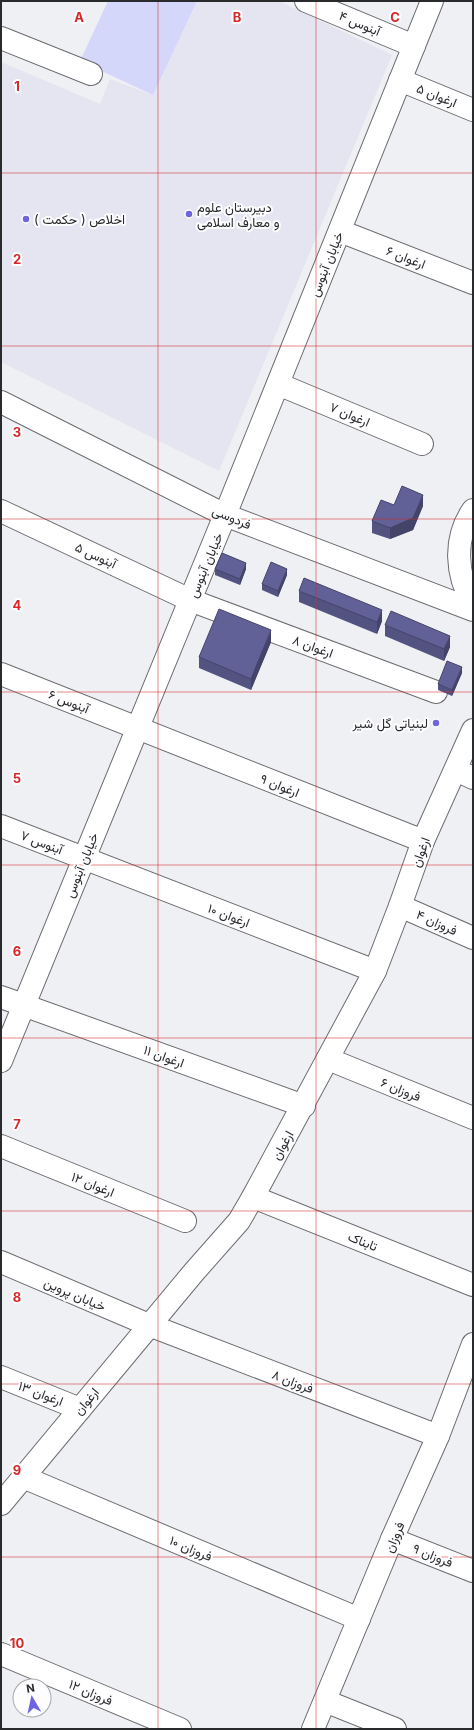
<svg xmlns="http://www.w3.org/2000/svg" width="474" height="1730" font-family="Inter,Vazirmatn,sans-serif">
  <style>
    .built { fill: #e4e5f1 }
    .green { fill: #d4d6fa }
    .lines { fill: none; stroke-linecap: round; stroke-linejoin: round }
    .minor-casing { stroke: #6c6c70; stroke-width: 24 }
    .tertiary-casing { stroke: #6c6c70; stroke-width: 24 }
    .secondary-casing { stroke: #6c6c70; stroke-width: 24 }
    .minor { stroke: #fff; stroke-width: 22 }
    .tertiary { stroke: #fff; stroke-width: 22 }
    .secondary { stroke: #fff; stroke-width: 22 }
    .wall { fill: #535382 }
    .shaded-wall { fill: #44446a }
    .building { fill: #616197; stroke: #44446a }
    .grid { fill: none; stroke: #d62828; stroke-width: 1; stroke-opacity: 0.55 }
    .poi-dot { fill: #6e64de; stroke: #fdfdff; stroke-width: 1.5 }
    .labels { text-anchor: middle; stroke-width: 4; stroke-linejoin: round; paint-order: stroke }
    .street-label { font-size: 13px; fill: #292a2b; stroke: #fdfdff }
    .poi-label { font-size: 13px; fill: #292a2b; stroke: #fdfdff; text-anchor: start }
    .grid-label { font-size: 13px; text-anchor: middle; font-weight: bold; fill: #d62828; stroke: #fdfdff; stroke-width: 4; stroke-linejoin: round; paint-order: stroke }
  </style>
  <rect width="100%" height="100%" fill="#eff0f4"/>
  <path class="built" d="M197,1H279L392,55L219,471L1,362V62L100,104L110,79L153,95Z"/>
  <path class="green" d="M108,1H197L153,95L80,61Z"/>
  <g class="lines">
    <defs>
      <g id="minor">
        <path d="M306,1L414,46"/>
        <path d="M1,38L91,74"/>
        <path d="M400,80L473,110"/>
        <path d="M340,231L473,283"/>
        <path d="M278,384L422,444"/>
        <path d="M1,511L190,600L436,692"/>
        <path d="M1,674L423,841"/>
        <path d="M456,770L473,778"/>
        <path d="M1,826L375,971"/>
        <path d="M400,906L473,938"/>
        <path d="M1,997L304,1106"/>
        <path d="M328,1059L473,1118"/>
        <path d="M1,1061L225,515L432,1"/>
        <path d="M1,1146L185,1221"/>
        <path d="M253,1197L473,1285"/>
        <path d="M149,1325L438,1436"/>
        <path d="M1,1377L80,1409"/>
        <path d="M23,1477L359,1619"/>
        <path d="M392,1539L473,1571"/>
        <path d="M1,1654L180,1729"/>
        <path d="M325,1701L395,1729"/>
        <path d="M313,1729L392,1539L438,1436L473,1344"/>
      </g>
      <g id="tertiary">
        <path d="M1,1262L149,1325"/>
        <path d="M1,1504L194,1272L239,1221L253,1197L375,971L400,906L423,841L473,730"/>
      </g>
      <g id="secondary">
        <path d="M1,402L225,515L473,610"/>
        <path d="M473,510C453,539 456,575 473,604"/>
      </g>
    </defs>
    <use href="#minor" class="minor-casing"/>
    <use href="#tertiary" class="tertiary-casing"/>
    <use href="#secondary" class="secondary-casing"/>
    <use href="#minor" class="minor"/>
    <use href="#tertiary" class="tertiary"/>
    <use href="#secondary" class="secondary"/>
  </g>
  <g class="wall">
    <path d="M394,505L423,506L413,530L390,539L372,533V521Z"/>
    <path d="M215,569H246L240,585L215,575Z"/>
    <path d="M287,575L278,597L262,590V584Z"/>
    <path d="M299,591L382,621L377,634L299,602Z"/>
    <path d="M385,625L450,647L444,661L385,636Z"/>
    <path d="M271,642L251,690L199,668V657Z"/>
    <path d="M462,673L452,696L438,690V684Z"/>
  </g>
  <g class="shaded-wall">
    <path d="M423,495V506L413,530L390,539V528Z"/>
    <path d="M246,563V569L240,585V579Z"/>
    <path d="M287,569V575L278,597V591Z"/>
    <path d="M382,610V621L377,634V622Z"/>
    <path d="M271,630V642L251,690V679Z"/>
    <path d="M450,636V647L444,661V649Z"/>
    <path d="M462,667V673L452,696V690Z"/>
  </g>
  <g class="building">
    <path d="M402,486L423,495L413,518L390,528L372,521L381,500L394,505Z"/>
    <path d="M222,553L246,563L240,579L215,569Z"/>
    <path d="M271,562L287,569L278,591L262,584Z"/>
    <path d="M304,578L382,610L377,622L299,591Z"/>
    <path d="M219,609L271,630L251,679L199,657Z"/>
    <path d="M391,611L450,636L444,649L385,625Z"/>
    <path d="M447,661L462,667L452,690L438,684Z"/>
  </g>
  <path class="grid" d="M158,1V1729M316,1V1729M1,173H473M1,346H473M1,519H473M1,692H473M1,865H473M1,1038H473M1,1211H473M1,1384H473M1,1557H473"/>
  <g class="poi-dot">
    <circle cx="189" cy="214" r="4"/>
    <circle cx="26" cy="219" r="4"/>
    <circle cx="436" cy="723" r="4"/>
  </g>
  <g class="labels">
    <g class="street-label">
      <text transform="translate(360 23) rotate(23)" y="5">آبنوس ۴</text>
      <text transform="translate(437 95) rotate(22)" y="5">ارغوان ۵</text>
      <text transform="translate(406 257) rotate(21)" y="5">ارغوان ۶</text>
      <text transform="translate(326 264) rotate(-68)" y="5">خیابان آبنوس</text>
      <text transform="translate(350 414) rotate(23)" y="5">ارغوان ۷</text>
      <text transform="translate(232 517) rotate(23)" y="5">فردوسی</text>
      <text transform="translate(96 555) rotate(25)" y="5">آبنوس ۵</text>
      <text transform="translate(205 565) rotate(-67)" y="5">خیابان آبنوس</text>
      <text transform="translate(313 646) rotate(20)" y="5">ارغوان ۸</text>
      <text transform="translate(69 701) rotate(22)" y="5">آبنوس ۶</text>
      <text transform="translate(280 785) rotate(22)" y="5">ارغوان ۹</text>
      <text transform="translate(42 842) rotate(21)" y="5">آبنوس ۷</text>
      <text transform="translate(420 852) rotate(-69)" y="5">ارغوان</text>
      <text transform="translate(81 865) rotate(-68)" y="5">خیابان آبنوس</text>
      <text transform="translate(229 915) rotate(21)" y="5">ارغوان ۱۰</text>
      <text transform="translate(437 922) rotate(24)" y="5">فروزان ۴</text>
      <text transform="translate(164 1056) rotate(20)" y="5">ارغوان ۱۱</text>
      <text transform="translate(401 1089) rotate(22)" y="5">فروزان ۶</text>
      <text transform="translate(282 1145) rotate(-61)" y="5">ارغوان</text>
      <text transform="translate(93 1184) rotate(22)" y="5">ارغوان ۱۲</text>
      <text transform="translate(363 1241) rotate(22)" y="5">تابناک</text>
      <text transform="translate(75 1294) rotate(23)" y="5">خیابان پروین</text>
      <text transform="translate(293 1381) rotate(21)" y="5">فروزان ۸</text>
      <text transform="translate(41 1393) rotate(21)" y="5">ارغوان ۱۳</text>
      <text transform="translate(86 1401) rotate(-50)" y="5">ارغوان</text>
      <text transform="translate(394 1537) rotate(-67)" y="5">فروزان</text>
      <text transform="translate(191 1548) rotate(23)" y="5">فروزان ۱۰</text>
      <text transform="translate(433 1555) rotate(22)" y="5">فروزان ۹</text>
      <text transform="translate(91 1692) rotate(23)" y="5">فروزان ۱۲</text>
    </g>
    <g class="poi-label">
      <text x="197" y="212">دبیرستان علوم<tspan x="197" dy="15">و معارف اسلامی</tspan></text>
      <text x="34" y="224">اخلاص ( حکمت )</text>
      <text x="428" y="728" text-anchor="end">لبنیاتی گل شیر</text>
    </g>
  </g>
  <g class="grid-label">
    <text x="79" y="22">A</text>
    <text x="237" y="22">B</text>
    <text x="395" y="22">C</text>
    <text x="17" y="91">1</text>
    <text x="17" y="264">2</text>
    <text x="17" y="437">3</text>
    <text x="17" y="610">4</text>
    <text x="17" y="783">5</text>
    <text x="17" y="956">6</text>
    <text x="17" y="1129">7</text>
    <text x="17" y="1302">8</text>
    <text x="17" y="1475">9</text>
    <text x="17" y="1648">10</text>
  </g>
  <rect width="474" height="1730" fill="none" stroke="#292a2b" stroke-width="4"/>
  <g transform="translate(32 1698) rotate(351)"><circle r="19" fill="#fdfdff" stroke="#a8a9aa"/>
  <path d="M0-3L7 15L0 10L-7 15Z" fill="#6e64de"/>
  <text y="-6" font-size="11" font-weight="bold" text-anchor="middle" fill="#292a2b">N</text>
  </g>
</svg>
